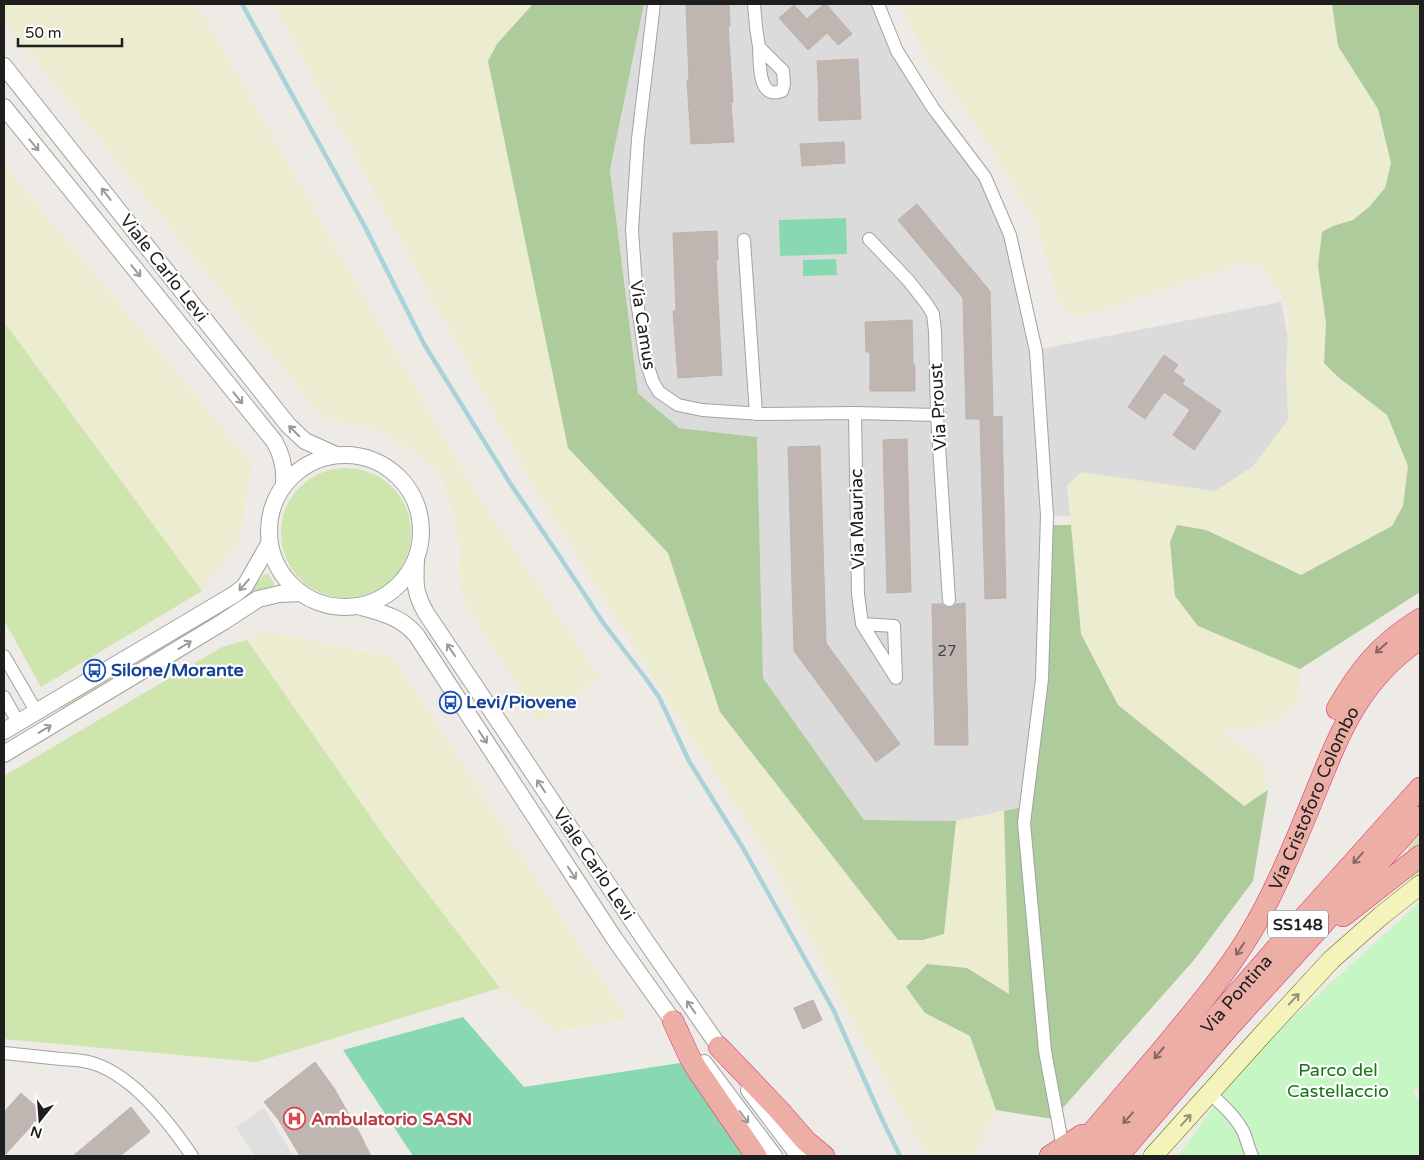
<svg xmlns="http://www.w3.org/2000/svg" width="1424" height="1160" font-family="'Varela Round',sans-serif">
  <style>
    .residential { fill: #dcdbdb }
    .farmland { fill: #ececd1 }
    .grass { fill: #cee5ae }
    .forest { fill: #aecb9c }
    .park { fill: #c5f6c4 }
    .pitch { fill: #88d9b2 }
    .parking { fill: #dedede }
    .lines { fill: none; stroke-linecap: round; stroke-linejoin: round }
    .stream { stroke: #a8d3d9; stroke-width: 4.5 }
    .building { fill: #bfb6b2; stroke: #bfb0a8 }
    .minor-casing { stroke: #a2a2a2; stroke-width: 14 }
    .tertiary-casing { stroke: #a2a2a2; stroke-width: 18 }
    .secondary-casing { stroke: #6d6f0c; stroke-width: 20 }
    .trunk-casing { stroke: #cf2f74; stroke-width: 22 }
    .minor { stroke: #fff; stroke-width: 12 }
    .tertiary { stroke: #fff; stroke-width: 16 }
    .secondary { stroke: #f5f3bc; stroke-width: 19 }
    .trunk { stroke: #ecaea5; stroke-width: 21 }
    .oneway { stroke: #9a9a9a }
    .oneway2 { stroke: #856662 }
    .oneway3 { stroke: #949375 }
    .labels { text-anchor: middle; stroke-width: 4.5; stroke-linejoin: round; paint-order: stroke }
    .number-label { font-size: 15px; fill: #464443 }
    .shield { fill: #fff; stroke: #626262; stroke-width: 1 }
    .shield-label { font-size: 16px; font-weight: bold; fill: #1e1e1e }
    .street-label { font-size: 18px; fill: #1e1e1e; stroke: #fff }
    .transit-label { font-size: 18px; font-weight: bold; fill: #164399; stroke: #fff; text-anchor: start }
    .park-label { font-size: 18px; fill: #137612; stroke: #fff }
    .health-label { font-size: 18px; font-weight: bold; fill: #be3a42; stroke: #fff; text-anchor: start }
  </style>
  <rect width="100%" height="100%" fill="#eeeae5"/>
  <path class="residential" d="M644,4H879L890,35L985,177L1019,276L1036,350L1281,302L1304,421L1281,520L1047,516L1044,632L1026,806L956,821L864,820L763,678L757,437L679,428L638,393L610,170Z"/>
  <g class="farmland">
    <path d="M4,4H197L472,486L600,677L539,721L464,600L458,577L460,559L458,538L450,502L440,471L390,435L358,425L331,419L317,411L4,21Z"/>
    <path d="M273,4H533L497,44L568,448L668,553L720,712L944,934L956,821L1004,811L1009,995L967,968L925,1013L970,1036L996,1110L975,1156H927L839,996L769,857L689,734L533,485Z"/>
    <path d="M900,4H1332L1338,46L1378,109L1391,163L1385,188L1369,207L1353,220L1333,226L1318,266L1326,323L1324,363L1338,377L1387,415L1408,466L1403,506L1392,526L1301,575L1206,530L1198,626L1300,669L1297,701L1274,722L1220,733L1262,759L1268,790L1244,806L1118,705L1081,634L1067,486L1081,472L1215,491L1252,467L1288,420L1286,370L1289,309L1264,268L1246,262L1081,317L1060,306L1036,221L983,136L926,55Z"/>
    <path d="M4,165L252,464L239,540L202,591L4,322Z"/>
    <path d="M264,631L394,658L627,1019L556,1031L500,988L386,839L247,640Z"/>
  </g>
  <g class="grass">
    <path d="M4,322L202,591L41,687L4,620Z"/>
    <circle cx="346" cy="533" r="65"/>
    <path d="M265,574H268L274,583V588L223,614L222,611L249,592Z"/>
    <path d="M214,616L216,618L63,710L61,707Z"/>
    <path d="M247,640L386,839L500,988L256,1062L4,1039V776L222,647Z"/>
    <path d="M1420,835V876L1411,884L1408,848Z"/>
  </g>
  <g class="forest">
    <path d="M533,4H644L610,170L638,393L679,428L757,437L763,678L864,820L956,821L944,934L923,940H898L720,712L668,553L568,448L488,61L497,44Z"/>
    <path d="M1332,4H1420V592L1300,669L1198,626L1175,596L1170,542L1177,525L1206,530L1301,575L1392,526L1403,506L1408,466L1387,415L1338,377L1324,363L1326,323L1318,266L1322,232L1333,226L1353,220L1369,207L1385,188L1391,163L1378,109L1338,46Z"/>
    <path d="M1046,525H1071L1081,634L1118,705L1244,806L1268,790L1253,881L1194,960L1053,1119L996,1110L970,1036L925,1013L906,987L927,964L967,968L1009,994L1004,811L1026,806L1037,718Z"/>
  </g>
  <path class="park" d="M1420,902V1088L1413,1092L1420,1102V1156H1178L1251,1056Z"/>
  <g class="pitch">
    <path d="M846,218L847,254L780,256L779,220Z"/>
    <path d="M836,259L837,275L803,276V260Z"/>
    <path d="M463,1017L524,1087L680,1063L746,1156H413L343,1050Z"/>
  </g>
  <path class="parking" d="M264,1108L288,1147L293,1156H255L236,1127Z"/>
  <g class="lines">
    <path class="stream" d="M242,4L364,225L424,344L510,483L556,551L604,624L644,676L659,697L689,761L743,848L833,1009L881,1117L900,1156"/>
  </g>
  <g class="building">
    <path d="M729,4L730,26H728L733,102L731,103L734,142L691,144L687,80H689L686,5Z"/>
    <path d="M824,4H826L852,34L838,45L827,33L808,50L779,18L794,5L807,19Z"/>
    <path d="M858,59L861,119L819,121L818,98H819L817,61Z"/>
    <path d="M844,142L845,163L802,166L800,144Z"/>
    <path d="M917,204L990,291L993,417L1002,416L1006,598L985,599L980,419H966L963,298L898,220Z"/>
    <path d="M717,231L718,260H716L722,375L678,378L673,311H676L673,233Z"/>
    <path d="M912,320L913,365H915V391H870V352H866L865,322Z"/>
    <path d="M1164,355L1178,365L1173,371L1185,380L1182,384L1221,411L1194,450L1173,435L1190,410L1164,392L1145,419L1128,407Z"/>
    <path d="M907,439L911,592L887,593L883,440Z"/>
    <path d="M820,446L826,643L900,744L876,762L794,651L788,447Z"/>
    <path d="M965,603L968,745H935L932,604H942L945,607L949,608L953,607L956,604Z"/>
    <path d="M813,1000L822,1020L803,1029L794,1008Z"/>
    <path d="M315,1062L334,1088L359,1132L371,1156H300L278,1119L264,1102Z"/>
    <path d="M21,1093L43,1113L4,1156V1112Z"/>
    <path d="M131,1107L150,1132L120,1156H73Z"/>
  </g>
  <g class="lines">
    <defs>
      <g id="minor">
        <path d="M654,4L638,139L632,230L637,301L646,361L653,382L659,392L678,405L702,410L762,414L855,413L937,415"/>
        <path d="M754,4L756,27L759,47L783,71L784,84L782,91C757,101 760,61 759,47"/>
        <path d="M878,4L897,51L933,108L985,177L1010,235L1036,351L1047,516L1042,679L1024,823L1045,1051L1063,1148"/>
        <path d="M869,239L908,280L926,303L933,314L935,331L937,415L949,600"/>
        <path d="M744,240L756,414"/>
        <path d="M855,413L858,594L862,624L896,678L894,626L862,624"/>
        <path d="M4,656L36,711"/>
        <path d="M4,697L18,722"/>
        <path d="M4,1053C23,1055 42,1057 61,1059C72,1060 82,1060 92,1063C133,1075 169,1122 192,1156"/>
        <path d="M1209,1093C1223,1105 1236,1117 1244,1133C1247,1141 1249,1149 1252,1156"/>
      </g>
      <g id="tertiary">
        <path d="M4,66L288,425L305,441L336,455"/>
        <path d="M4,107L274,441C282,454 285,469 284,485"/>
        <circle cx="345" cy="531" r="76"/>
        <path d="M416,560C415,583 414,592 426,613L647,943L725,1055"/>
        <path d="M358,606C381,613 401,616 417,636L614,938L680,1031"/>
        <path d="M4,731L235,594L245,586L269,544"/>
        <path d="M4,754L223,622L258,599L279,594L301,593"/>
        <path d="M704,1063L774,1156"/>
        <path d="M749,1090L799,1156"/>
      </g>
      <path id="secondary" d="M1153,1156L1262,1035L1331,960L1382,915L1420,885"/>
      <g id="trunk">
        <path d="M1337,709C1359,670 1381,643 1420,619"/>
        <path d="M1343,916L1420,856"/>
        <path d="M673,1021L690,1058L698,1071L756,1156"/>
        <path d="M719,1047L779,1110L806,1141L824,1156"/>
        <path d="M1050,1156L1082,1135"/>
        <path id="s1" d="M1072,1156C1102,1121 1132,1085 1162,1050C1191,1015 1221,980 1245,942C1272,899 1291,852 1310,806C1338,738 1356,682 1420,639"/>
        <path id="s2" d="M1095,1156L1282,942L1420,788"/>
        <path d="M1118,1156L1228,1028L1420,817"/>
      </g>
    </defs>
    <use href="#minor" class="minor-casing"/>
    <use href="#tertiary" class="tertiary-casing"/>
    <use href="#secondary" class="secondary-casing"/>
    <use href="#trunk" class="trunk-casing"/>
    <use href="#minor" class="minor"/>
    <use href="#tertiary" class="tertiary"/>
    <use href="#secondary" class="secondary"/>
    <use href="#trunk" class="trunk"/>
  </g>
  <defs><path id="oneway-shaft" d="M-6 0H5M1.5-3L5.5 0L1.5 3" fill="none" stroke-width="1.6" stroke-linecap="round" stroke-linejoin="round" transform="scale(1.25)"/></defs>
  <g class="oneway">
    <use href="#oneway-shaft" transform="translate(34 145) rotate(51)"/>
    <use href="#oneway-shaft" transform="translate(106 194) rotate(-128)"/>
    <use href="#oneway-shaft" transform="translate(136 271) rotate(51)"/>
    <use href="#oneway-shaft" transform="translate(238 398) rotate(51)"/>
    <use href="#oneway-shaft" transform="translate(294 431) rotate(-135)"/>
    <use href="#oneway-shaft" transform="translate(244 585) rotate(131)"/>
    <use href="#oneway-shaft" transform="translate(185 645) rotate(-31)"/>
    <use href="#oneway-shaft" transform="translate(451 650) rotate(-124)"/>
    <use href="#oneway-shaft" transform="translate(45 729) rotate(-31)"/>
    <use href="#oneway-shaft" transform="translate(483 737) rotate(57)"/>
    <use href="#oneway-shaft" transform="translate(541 786) rotate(-124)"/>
    <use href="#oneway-shaft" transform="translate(572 873) rotate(57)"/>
    <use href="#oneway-shaft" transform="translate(691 1007) rotate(-125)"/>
    <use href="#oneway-shaft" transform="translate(744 1117) rotate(53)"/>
  </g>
  <g class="oneway2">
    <use href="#oneway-shaft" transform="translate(1381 648) rotate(138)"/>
    <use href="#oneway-shaft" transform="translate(1358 858) rotate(132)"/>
    <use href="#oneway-shaft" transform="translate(1240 949) rotate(123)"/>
    <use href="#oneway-shaft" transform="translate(1159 1053) rotate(130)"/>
    <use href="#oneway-shaft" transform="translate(1128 1118) rotate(132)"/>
  </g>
  <g class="oneway3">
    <use href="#oneway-shaft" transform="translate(1294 999) rotate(-47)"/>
    <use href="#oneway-shaft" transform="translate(1186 1120) rotate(-48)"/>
  </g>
  <defs>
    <symbol id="bus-ring" viewBox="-11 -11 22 22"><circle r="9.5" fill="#fff" stroke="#1a4fb4" stroke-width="1.5"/><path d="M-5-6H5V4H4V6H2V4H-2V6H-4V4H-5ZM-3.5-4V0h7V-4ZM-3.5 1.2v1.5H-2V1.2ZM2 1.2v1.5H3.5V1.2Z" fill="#1a4fb4"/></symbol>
    <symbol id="hospital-ring" viewBox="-11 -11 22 22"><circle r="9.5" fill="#fff" stroke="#e0444e" stroke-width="1.5"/><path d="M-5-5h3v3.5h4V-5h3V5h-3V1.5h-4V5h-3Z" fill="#e0444e"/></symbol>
  </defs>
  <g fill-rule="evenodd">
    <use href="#bus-ring" x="82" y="658" width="25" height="25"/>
    <use href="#bus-ring" x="438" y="690" width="25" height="25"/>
    <use href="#hospital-ring" x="282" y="1106" width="25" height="25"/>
  </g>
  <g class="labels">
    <g class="number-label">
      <text x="947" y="656">27</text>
    </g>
    <rect class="shield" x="1268" y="910.5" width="60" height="27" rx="4"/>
    <g class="shield-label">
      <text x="1298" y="930">SS148</text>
    </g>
    <g class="street-label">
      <text transform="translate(164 268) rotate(52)" y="6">Viale Carlo Levi</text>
      <text transform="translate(643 325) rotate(81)" y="6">Via Camus</text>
      <text transform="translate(938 407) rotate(-93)" y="6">Via Proust</text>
      <text transform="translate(857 519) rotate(-91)" y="6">Via Mauriac</text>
      <text dy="6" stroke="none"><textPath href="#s1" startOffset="435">Via Cristoforo Colombo</textPath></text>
      <text transform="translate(594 864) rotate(56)" y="6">Viale Carlo Levi</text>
      <text dy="6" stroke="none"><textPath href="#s2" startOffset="215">Via Pontina</textPath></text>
    </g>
    <g class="transit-label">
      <text x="111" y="676">Silone/Morante</text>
      <text x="466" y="708">Levi/Piovene</text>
    </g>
    <g class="park-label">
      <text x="1338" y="1076">Parco del<tspan x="1338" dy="21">Castellaccio</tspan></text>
    </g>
    <g class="health-label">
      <text x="311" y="1125">Ambulatorio SASN</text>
    </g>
  </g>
  <rect width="1424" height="1160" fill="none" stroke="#1e1e1e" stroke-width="10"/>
  <g transform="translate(40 1120) rotate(197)" stroke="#ffffff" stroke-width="4" paint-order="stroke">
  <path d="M0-4L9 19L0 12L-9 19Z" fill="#1e1e1e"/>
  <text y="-8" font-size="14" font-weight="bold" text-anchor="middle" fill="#1e1e1e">N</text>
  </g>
  <path d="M18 38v8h104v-8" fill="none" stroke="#1e1e1e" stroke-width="2.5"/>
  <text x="25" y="38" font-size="15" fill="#1e1e1e" stroke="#ffffff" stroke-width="4" paint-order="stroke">50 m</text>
</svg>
